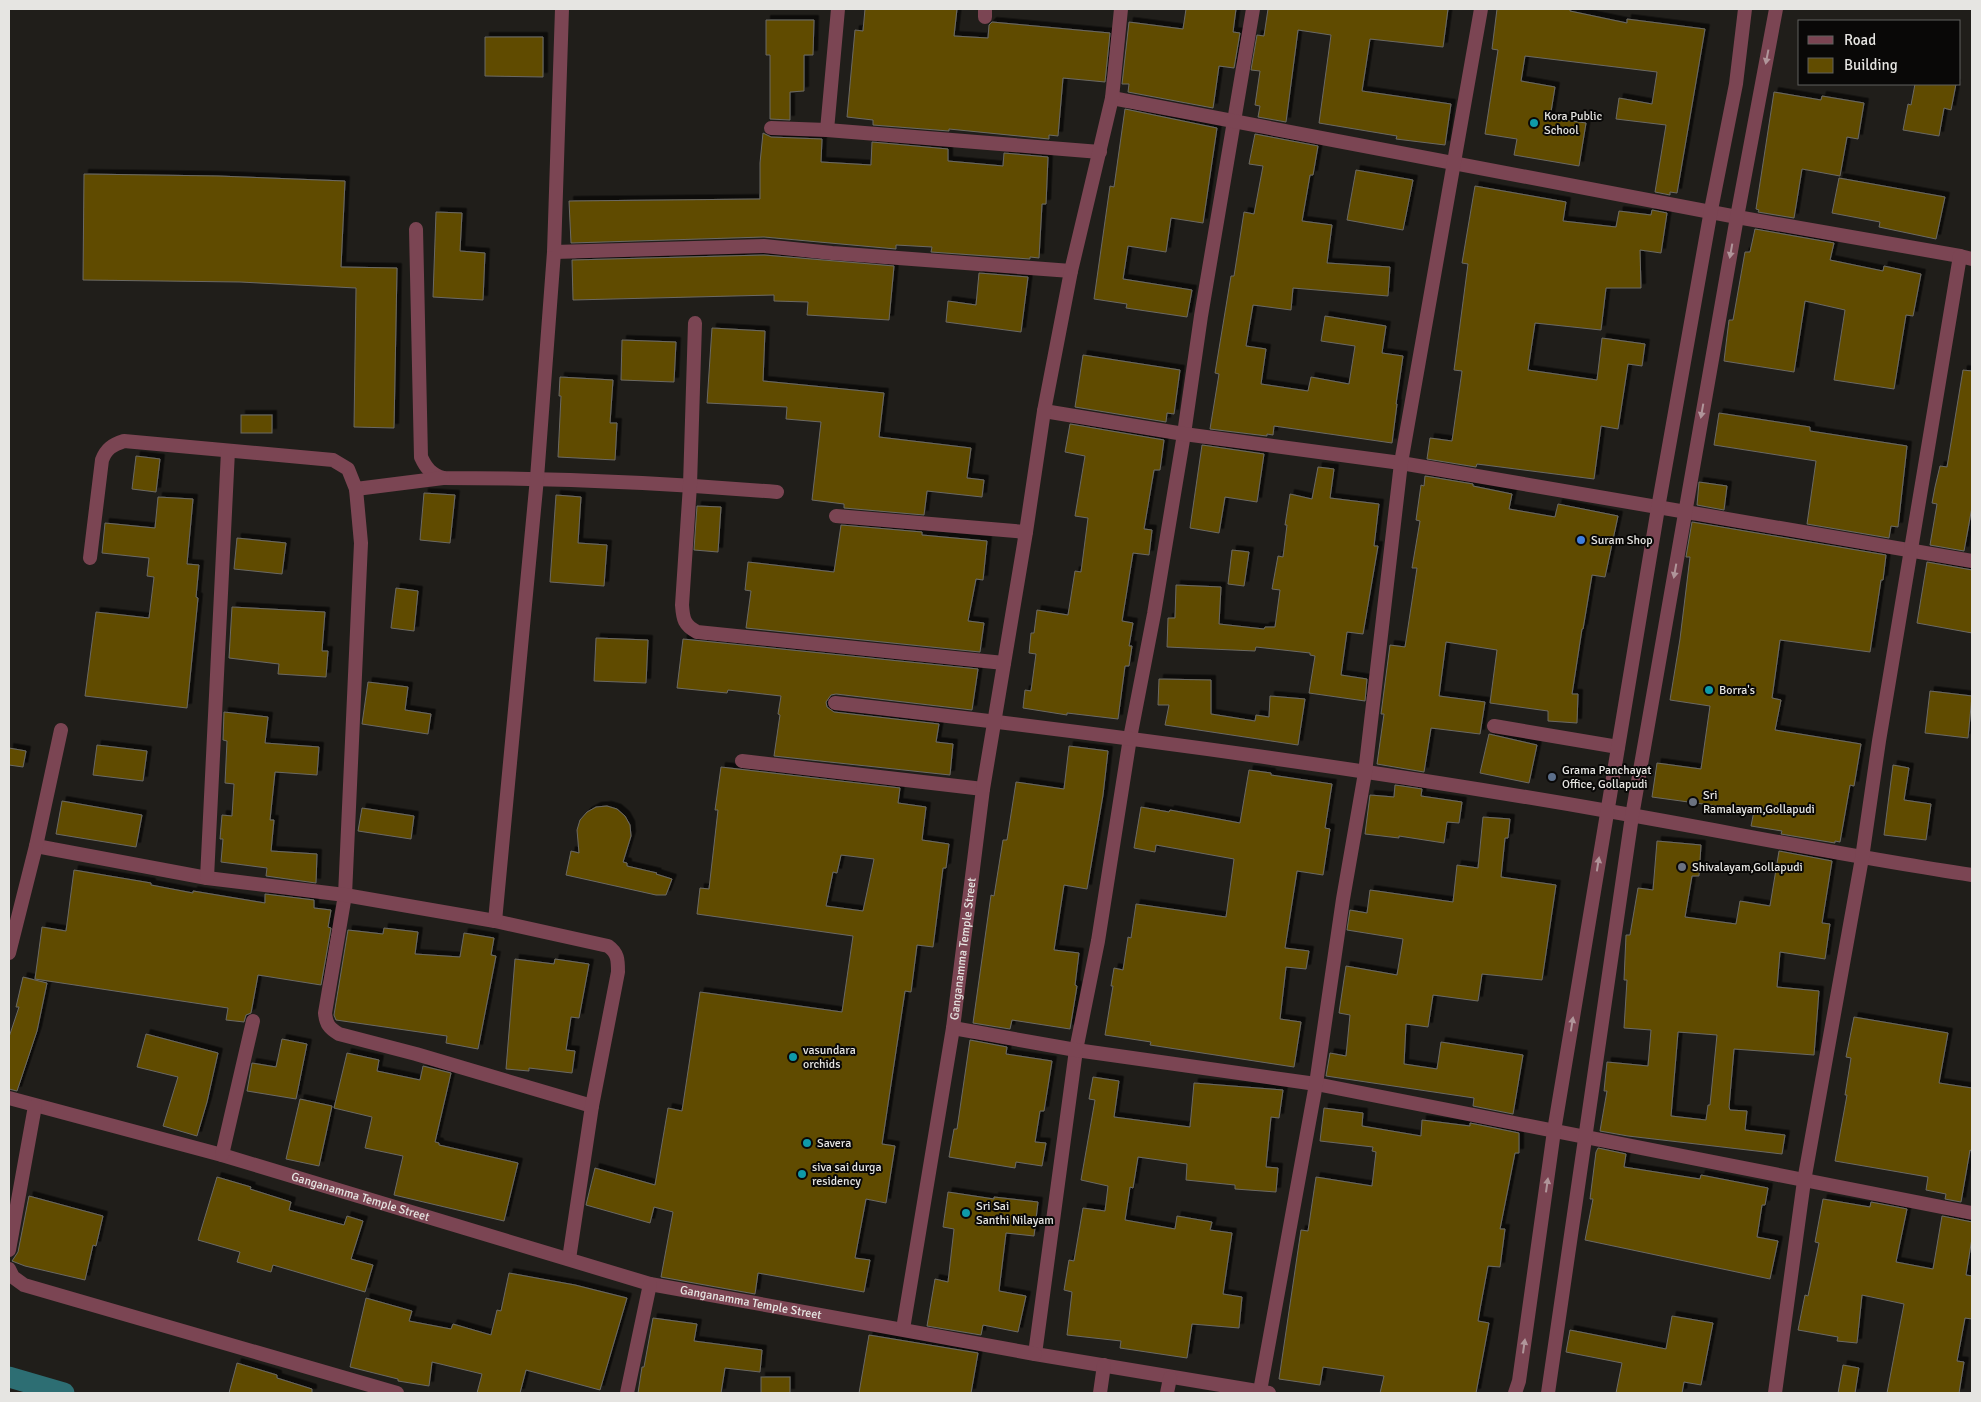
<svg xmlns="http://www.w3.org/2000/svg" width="1981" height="1402" font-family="Signika,sans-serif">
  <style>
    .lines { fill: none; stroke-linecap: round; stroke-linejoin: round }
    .canal { stroke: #2d6e73; stroke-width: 21 }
    .building { fill: #614c00; stroke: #6b6964; fill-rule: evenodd; filter: url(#shadow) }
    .minor { stroke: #7b4553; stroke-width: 14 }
    .tertiary { stroke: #7b4553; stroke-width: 14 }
    .oneway { fill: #b0959a }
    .culture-dot { fill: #0f9aa8; stroke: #090807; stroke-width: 2 }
    .shop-dot { fill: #3f7fe0; stroke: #090807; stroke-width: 2 }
    .service-dot { fill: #5c6f8a; stroke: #090807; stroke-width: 2 }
    .worship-dot { fill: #6b7280; stroke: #090807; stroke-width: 2 }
    .labels { text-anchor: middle; stroke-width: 4; stroke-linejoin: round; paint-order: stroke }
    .poi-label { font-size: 12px; fill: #e6e5e2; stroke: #090807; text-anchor: start }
    .street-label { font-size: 12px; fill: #e6e5e2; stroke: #090807 }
  </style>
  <defs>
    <filter id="shadow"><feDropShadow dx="4.5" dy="-4.5" stdDeviation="0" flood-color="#0009"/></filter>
  </defs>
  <rect width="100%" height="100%" fill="#201e1a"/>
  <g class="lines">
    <path class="canal" d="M9,1377L64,1393"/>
  </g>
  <g class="building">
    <path d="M865,9H957L954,36L988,38L989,25L992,22L1110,33L1105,82L1063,78L1058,136L1049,135V139L949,129V131L873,125V120L847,117L855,30L863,31Z"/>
    <path d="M1186,9H1236L1233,32L1240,33L1234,68L1219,66L1213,108L1128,92L1129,84H1122L1129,22L1183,29Z"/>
    <path d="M1268,9H1448L1443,47L1370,39L1362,91L1451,104L1445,145L1396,139L1397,136L1319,123L1331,35L1298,30L1286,122L1258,117L1260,106L1255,105L1260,71L1251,70L1257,35L1264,36Z"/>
    <path d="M1497,9H1570V11L1627,23V19L1705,29L1677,193L1670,192V195L1655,192L1666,125L1616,119L1619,98L1652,104L1657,72L1525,56L1521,81L1555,87L1550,118L1586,123L1579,166L1514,155L1517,139L1485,134L1498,50L1492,49Z"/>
    <path d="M766,20H814L813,55H804V91L790,92V120L770,119V55H766Z"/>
    <path d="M485,37H543V77L485,76Z"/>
    <path d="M1915,84H1956L1951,110L1944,108L1939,136L1903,130L1908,104L1911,105Z"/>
    <path d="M1774,92L1821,100L1822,96L1864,103L1858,139L1847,137L1840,176L1802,169L1794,218L1758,212L1759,210L1756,209Z"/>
    <path d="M1125,109L1217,128L1203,223L1171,218L1166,252L1128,246L1123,279L1192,290L1187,317L1126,308L1127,304L1094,299L1110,186L1114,187Z"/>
    <path d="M763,133L771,137L822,139L821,162L871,165L872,142L948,149V161L1003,166L1004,153L1048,157L1046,204H1042L1039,258L1030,257V259L931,252L932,247L896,245V249L764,237L571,243L569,201L760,199V163Z"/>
    <path d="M1255,134L1318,146L1313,175H1310L1302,221L1332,225L1327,263L1390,267L1388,296L1293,288L1291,310L1253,305L1246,346L1266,349L1261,384L1308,391L1311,377L1349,384L1355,346L1321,341L1325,316L1386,326L1382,353L1403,356L1396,404H1397L1392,443L1274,426L1273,435L1267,434V436L1210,429L1219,374L1215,373L1231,276H1234L1244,212L1254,214L1263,166L1249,164Z"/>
    <path d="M1356,170L1413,180L1403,230L1347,220Z"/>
    <path d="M84,174L218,176L345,181L341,267L397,268L394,428L354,427L356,288L240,282L83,280Z"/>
    <path d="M1839,178L1945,197L1936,239L1879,227L1880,222L1832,213Z"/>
    <path d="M1475,186L1566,202L1563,221L1616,227L1619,211L1651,215L1652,210L1667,213L1661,253L1640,250L1641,288H1606L1601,330L1535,323L1528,370L1597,380L1602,338L1645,344L1642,366L1628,364L1618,429L1601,426L1594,479L1477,464L1476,467L1427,459L1430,438L1452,441L1462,371L1454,370L1468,264L1462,263Z"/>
    <path d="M436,212L462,213L460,251L485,253L483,300L433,297Z"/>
    <path d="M1755,229L1834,243L1830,260L1883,271L1884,266L1921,274L1913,316L1906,315L1894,389L1834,380L1845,310L1805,301L1794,372L1724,361L1729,320H1733L1745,252H1750Z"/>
    <path d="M764,255L894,266L889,320L807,315L808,302L774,301V295L573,300L572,260Z"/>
    <path d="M979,273L1028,277L1021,332L946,322L948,301L976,305Z"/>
    <path d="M712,328L765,331L763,381L884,393L879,437L971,448L967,478L984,480L982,497L927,491L924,515L844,508V504L812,500L821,422L786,419L787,407L707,403Z"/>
    <path d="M622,340L676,342L674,382L621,380Z"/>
    <path d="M1083,355L1180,370L1174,414L1167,413L1166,422L1075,407Z"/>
    <path d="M1963,370L1972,371V507L1964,551L1930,545L1937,504L1932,503L1935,487L1940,466L1947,467Z"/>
    <path d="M560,377L613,380L610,423H617L615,460L558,457L561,396H559Z"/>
    <path d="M1719,413L1810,427V431L1907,446L1898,527L1891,526L1889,538L1807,524L1816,461L1714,445Z"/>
    <rect x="241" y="415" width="31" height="18"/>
    <path d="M1070,424L1164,440L1160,470H1154L1144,529L1152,530L1149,555L1133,553L1122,621L1133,623L1129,646H1132L1129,666H1125L1118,719L1067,713V715L1023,708L1025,690L1031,691L1036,654L1029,653L1031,633H1034L1037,610L1068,615L1075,571L1081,572L1088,518L1075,516L1085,456L1065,452Z"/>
    <path d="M1202,445L1264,454L1257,502L1225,497L1219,533L1190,528Z"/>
    <path d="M136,456L160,459L156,492L132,489Z"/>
    <path d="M1318,467L1334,469L1330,498L1379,504L1374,546H1378L1363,634L1347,632L1341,675L1367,679L1365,701L1309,693L1315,656L1310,655V653L1256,647L1255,651L1167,647L1168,618H1175L1176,585L1221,587L1219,624L1264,629L1265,627H1275L1280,590L1272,589L1278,556L1283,557L1287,525H1285L1290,494L1312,499Z"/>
    <path d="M1425,476L1473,484V486L1512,494L1509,509L1555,517L1558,504L1618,516L1605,577L1592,575L1583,629H1582L1572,694H1578L1577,723L1548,721V711L1490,703L1497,650L1446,642L1439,696L1485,702L1480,734L1431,728L1424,772L1377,764L1384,714H1381L1390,645L1405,647L1417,568H1412L1420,521L1416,520L1421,485L1424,486Z"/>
    <path d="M1699,482L1727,486L1724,510L1697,505Z"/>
    <path d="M424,493L455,495L450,543L420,540Z"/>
    <path d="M556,495L581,497L578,543L607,545L604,586L550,582Z"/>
    <path d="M158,497L193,499L187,564L199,565L196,597L198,598L187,708L85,696L96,612L149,618L154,577L147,576L149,558L102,553L105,523L155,528Z"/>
    <path d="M697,506L721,507L718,552L694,550Z"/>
    <path d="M1692,522L1886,555L1883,580H1881L1870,652L1780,640L1772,698L1781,700L1775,730L1861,744L1854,786L1850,785L1840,842L1835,841V843L1781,834L1782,831L1751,826L1754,811L1652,797L1657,763L1701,769L1710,706L1670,700L1680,639L1690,557H1686Z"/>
    <path d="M841,525L922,532V535L987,541L983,580L976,579L968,621L984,623L980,652L746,628L751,591L745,590L748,562L834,572Z"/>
    <path d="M237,538L286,543L282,574L234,569Z"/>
    <path d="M1232,550L1249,552L1244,586L1228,584Z"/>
    <path d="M1927,562L1972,570V633L1917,623Z"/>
    <path d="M396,588L418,591L414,631L391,628Z"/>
    <path d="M232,607L325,612L322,651H328L326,677L278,674L279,664L229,658Z"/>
    <path d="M596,638L648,640L646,683L594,681Z"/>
    <path d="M683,639L978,669L972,710L836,694L831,695L826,702L827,707L834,712L939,724L936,742L953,744L950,775L774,756L780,715L778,714L781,696L728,690L727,693L677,688Z"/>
    <path d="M1159,679L1211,680V714L1255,721L1256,715L1269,717L1270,696L1305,699L1298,745L1165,725L1169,705H1158Z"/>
    <path d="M368,682L408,687L405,710L431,714L428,734L362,724Z"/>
    <path d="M1930,691L1972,696L1968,738L1925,733Z"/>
    <path d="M224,712L268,717L265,743L319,747L317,775L275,772L270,820H274L271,851L317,854L316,883L266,876L267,868L221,862L223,839H220L222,815L232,816L234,784L225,783L227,741L223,740Z"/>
    <path d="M1489,734L1537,745L1529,783L1480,773Z"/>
    <path d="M97,745L147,751L143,781L93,775Z"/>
    <path d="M1069,746L1108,751L1103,795L1087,889L1064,885L1054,950L1079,953L1075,985L1077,986L1070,1029L1012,1020L1010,1029L973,1023L991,895L994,896L1003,840H1007L1016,782L1064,789Z"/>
    <path d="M9,748L26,751L23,767L9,765Z"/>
    <path d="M1893,765L1909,768L1904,800L1931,804L1926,840L1884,835Z"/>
    <path d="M721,767L900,788L898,803L926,807L922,840L949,844L946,868H943L933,947L917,945L911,992L905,991L882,1144L895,1146L886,1203L866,1199L855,1258L870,1260L864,1292L758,1273L755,1294L661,1277L673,1212L654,1207L650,1223L586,1205L595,1168L655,1185L668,1108L682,1111L700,992L842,1012L853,936L697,914L700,888L709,889L718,810H715ZM841,855L874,859L863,911L826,906L833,872L837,873Z"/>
    <path d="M1249,770L1271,773V775L1332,784L1325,828L1330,829L1323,875L1297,871L1285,948L1309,951L1306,969L1286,967L1280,1019L1301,1022L1294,1067L1150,1045L1151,1042L1105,1035L1113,986H1111L1114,968L1123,970L1128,937L1131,938L1136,904L1226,917L1234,859L1156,845L1155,852L1134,848L1141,807L1169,812L1170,810L1240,823Z"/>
    <path d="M1395,785L1422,789L1421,796L1462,802L1459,823L1447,822L1444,843L1399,836V838L1365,834L1370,795L1394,797Z"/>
    <path d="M62,801L142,815L136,847L56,834Z"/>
    <path d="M607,806L617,809L625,816L630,825L631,836L623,862L627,863V866L657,873L656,874L672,879L666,895H656L566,875L571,851L579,853L577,830L580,820L587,812L596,807Z"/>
    <path d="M362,808L414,816L411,839L358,831Z"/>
    <path d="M1483,817L1510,819L1508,838H1505L1501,877L1556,885L1542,980L1482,974L1478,1001L1433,995L1428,1027L1406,1024L1404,1064L1437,1069L1441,1042L1523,1055L1513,1114L1473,1106L1474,1098L1326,1076L1330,1053L1346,1056L1350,1015L1339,1013L1346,966L1397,975L1403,939L1347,930L1350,910L1367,913L1370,890L1453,902L1457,865L1478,868Z"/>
    <path d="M1657,841L1701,845L1699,876H1692L1685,917L1736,924L1740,901L1770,906L1779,851L1832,861L1822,923L1830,924L1825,959L1780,952L1777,987L1819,991L1814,1055L1734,1049L1729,1107L1730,1110L1747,1111L1745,1130L1785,1135L1782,1154L1628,1136L1600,1131L1607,1091H1604L1607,1062L1648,1066L1651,1030L1624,1028L1627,980H1624L1626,935H1630L1638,888L1653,890ZM1678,1032L1717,1035L1710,1105H1708L1706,1120L1671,1116Z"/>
    <path d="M74,870L151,883V885L193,893V891L265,903V894L314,900V908L331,910L328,927L331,928L321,985L258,975L251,1013L246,1015L244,1022L226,1020L228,1008L35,979L42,927L66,931Z"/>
    <path d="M384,928L418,932L415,954L460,957L464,933L494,938L491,955L496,956L478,1049L446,1043L447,1036L336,1020L334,1015L348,930L383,934Z"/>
    <path d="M515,959L554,964L555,959L589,964L579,1018L571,1017L566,1050L575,1051L572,1073L529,1068V1071L506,1069Z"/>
    <path d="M23,977L47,983L37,1031L17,1091L9,1089V1037L19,1007H16Z"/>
    <path d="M1854,1017L1948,1033L1939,1083L1972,1088V1151L1970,1150L1961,1202L1945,1199L1946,1194L1926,1190L1928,1177L1835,1161L1847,1095H1845L1851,1058L1846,1057Z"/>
    <path d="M146,1034L218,1053L207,1102L197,1136L163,1126L178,1077L137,1067Z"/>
    <path d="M282,1039L307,1044L296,1099L247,1091L252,1063L276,1067Z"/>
    <path d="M970,1040L1007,1047L1006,1054L1052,1061L1044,1111H1040L1035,1142L1046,1143L1042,1166L1016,1162L1015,1168L949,1157L954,1129H957Z"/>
    <path d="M347,1053L379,1060L377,1071L420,1080L423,1066L451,1073L435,1142L439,1143V1145L518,1163L504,1221L394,1195L403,1156L365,1148L372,1117L334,1108Z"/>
    <path d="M1093,1077L1119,1081L1114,1117L1190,1127L1194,1083L1283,1090L1279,1118L1271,1117L1266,1167L1278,1168L1276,1192L1235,1189V1185L1186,1180L1187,1164L1138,1157L1133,1188L1130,1187L1125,1220L1175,1229L1177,1216L1212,1222L1210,1230L1232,1233L1223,1294L1242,1297L1239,1328L1192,1324L1187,1358L1120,1348L1121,1341L1067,1335L1072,1292L1064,1290L1069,1260L1074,1261L1083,1208L1105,1211L1108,1186L1081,1180L1095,1100L1089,1099Z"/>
    <path d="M300,1099L332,1106L319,1166L286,1159Z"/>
    <path d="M1324,1108L1363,1113L1362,1126L1421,1136L1422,1120L1470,1126V1123L1519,1133V1153H1515L1500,1229H1505L1500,1267L1488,1266L1480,1309L1478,1321L1489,1323L1476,1393H1380L1384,1376L1323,1367L1320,1385L1279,1379L1301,1230L1308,1231L1316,1177L1372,1186L1376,1152L1372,1151L1373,1147L1320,1141Z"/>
    <path d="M1598,1148L1626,1154L1624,1167L1700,1179L1701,1175L1768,1188L1765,1205H1762L1757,1237L1778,1241L1770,1279L1585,1240L1593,1199H1590L1596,1152Z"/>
    <path d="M217,1177L251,1187L250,1189L291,1202L289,1210L344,1225L347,1216L363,1221L351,1259L373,1265L365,1292L273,1265L271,1272L237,1262L240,1252L198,1240Z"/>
    <path d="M948,1192L994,1199V1197L1038,1202L1034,1236L1006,1233L999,1291L1026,1296L1018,1332L983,1325L981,1335L927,1326L935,1279L948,1282L954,1229L943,1227Z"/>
    <path d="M29,1196L103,1216L96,1246L93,1245L85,1280L25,1266L12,1261L18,1252Z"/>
    <path d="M1823,1199L1870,1207L1871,1202L1907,1209L1896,1262L1933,1269L1942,1216L1972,1222V1238L1966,1275L1972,1276V1319L1965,1318L1957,1361L1964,1362L1959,1393H1887L1904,1304L1862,1295L1857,1343L1837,1341L1838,1337L1798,1330L1805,1295L1808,1296L1819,1243L1815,1242Z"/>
    <path d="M509,1273L575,1285L627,1298L600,1390L526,1370L520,1393H477L482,1374L432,1362L429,1386L398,1381V1379L350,1367L366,1298L412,1311L409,1321L451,1329L453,1324L491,1335L497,1310L501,1311Z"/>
    <path d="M1672,1316L1713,1323L1701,1385L1684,1382L1682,1393H1616L1622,1363L1566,1352L1570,1330L1666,1349Z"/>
    <path d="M653,1318L697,1324L694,1341L762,1350L760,1372L725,1368L721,1393H638L642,1367H644Z"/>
    <path d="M869,1335L978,1353L971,1393H859Z"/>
    <path d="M237,1363L277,1375V1378L312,1389V1393H229Z"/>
    <path d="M1843,1365L1859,1368L1855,1393H1838Z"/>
    <rect x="761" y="1377" width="29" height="16"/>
  </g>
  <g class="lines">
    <g class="minor">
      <path d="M1253,9L1201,316L1184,434L1154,614L1130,738L1098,941L1076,1050L1035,1354L1269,1393"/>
      <path d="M985,17V9"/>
      <path d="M1112,98L1737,217L1960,256"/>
      <path d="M771,128L827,130L1100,152"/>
      <path d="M827,130L838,9"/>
      <path d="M416,229L421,457C426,468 431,474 443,478C554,478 666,483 777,492"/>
      <path d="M554,252L764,246L832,253L1071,271"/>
      <path d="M695,323L690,485L682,605C683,619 684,625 697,632L1004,663"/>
      <path d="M1044,411L1184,434L1401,463L1972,561"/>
      <path d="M356,489L443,478"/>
      <path d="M836,516L1026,532"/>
      <path d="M90,558L102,460C106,449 112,445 124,441L333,460L348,469L356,489L361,543L345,895L325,1013C326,1024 329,1028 339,1034L416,1054L592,1106"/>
      <path d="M835,703C1093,732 1351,766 1608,811C1729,832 1850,857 1972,875"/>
      <path d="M1494,726L1618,747"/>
      <path d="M742,761L983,789"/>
      <path d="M36,846L207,878L345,895L495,921L608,946C618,953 618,960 618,972L592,1106L569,1259"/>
      <path d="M207,878L228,451"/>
      <path d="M495,921L537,478L554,252L562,9"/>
      <path d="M9,953L36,846L61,730"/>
      <path d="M953,1028L1076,1050L1316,1084L1972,1213"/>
      <path id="s1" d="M9,1098L222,1155L650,1284L1035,1354"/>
      <path d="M222,1155L253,1021"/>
      <path d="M9,1250L35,1106"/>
      <path d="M9,1269L13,1277L24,1285L397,1393"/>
      <path id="s2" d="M903,1329L953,1028L983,789L1026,532L1044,411L1071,271L1112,98L1121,9"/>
      <path d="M1260,1391L1316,1084L1343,899L1365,773L1401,463L1481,9"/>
      <path d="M627,1393L650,1284"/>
      <path d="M1100,1393L1104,1365"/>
      <path d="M1167,1393L1170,1378"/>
      <path d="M1775,1393L1804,1181L1862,858L1879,741L1960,256L1972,259"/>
    </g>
    <g class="tertiary">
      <path d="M1515,1393L1519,1381L1554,1131L1658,508L1711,210L1736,84L1745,9"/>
      <path d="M1548,1393L1632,816L1737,217L1776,9"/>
    </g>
  </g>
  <defs><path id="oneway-solid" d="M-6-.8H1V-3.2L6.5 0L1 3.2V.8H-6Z" transform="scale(1.25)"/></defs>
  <g class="oneway">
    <use href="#oneway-solid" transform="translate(1767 57) rotate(101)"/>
    <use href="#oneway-solid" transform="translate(1731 251) rotate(100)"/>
    <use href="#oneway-solid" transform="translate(1702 411) rotate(100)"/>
    <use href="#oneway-solid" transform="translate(1675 571) rotate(100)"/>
    <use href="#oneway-solid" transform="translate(1598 864) rotate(-81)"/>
    <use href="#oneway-solid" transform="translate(1572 1024) rotate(-81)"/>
    <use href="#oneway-solid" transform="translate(1547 1185) rotate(-82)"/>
    <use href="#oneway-solid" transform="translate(1524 1346) rotate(-82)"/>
  </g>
  <g class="culture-dot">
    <circle cx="1534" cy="123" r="5"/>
    <circle cx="1709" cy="690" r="5"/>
    <circle cx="793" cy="1057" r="5"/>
    <circle cx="807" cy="1143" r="5"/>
    <circle cx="802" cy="1174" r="5"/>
    <circle cx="966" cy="1213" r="5"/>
  </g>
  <circle class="shop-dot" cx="1581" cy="540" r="5"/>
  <circle class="service-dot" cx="1552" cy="777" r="5"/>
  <g class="worship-dot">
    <circle cx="1693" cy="802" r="5"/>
    <circle cx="1682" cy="867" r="5"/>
  </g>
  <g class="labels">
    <g class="poi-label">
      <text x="1544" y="120">Kora Public<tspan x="1544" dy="14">School</tspan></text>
      <text x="1591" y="544">Suram Shop</text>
      <text x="1719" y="694">Borra's</text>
      <text x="1562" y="774">Grama Panchayat<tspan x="1562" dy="14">Office, Gollapudi</tspan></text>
      <text x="1703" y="799">Sri<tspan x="1703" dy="14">Ramalayam,Gollapudi</tspan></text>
      <text x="1692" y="871">Shivalayam,Gollapudi</text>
      <text x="803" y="1054">vasundara<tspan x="803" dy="14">orchids</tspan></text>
      <text x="817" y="1147">Savera</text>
      <text x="812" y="1171">siva sai durga<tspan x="812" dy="14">residency</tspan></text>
      <text x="976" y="1210">Sri Sai<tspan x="976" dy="14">Santhi Nilayam</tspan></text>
    </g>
    <g class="street-label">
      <text dy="4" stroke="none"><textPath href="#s2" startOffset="385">Ganganamma Temple Street</textPath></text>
      <text dy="4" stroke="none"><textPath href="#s1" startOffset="365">Ganganamma Temple Street</textPath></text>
      <text dy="4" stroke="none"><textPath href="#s1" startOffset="770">Ganganamma Temple Street</textPath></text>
    </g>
  </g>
  <rect width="1981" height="1402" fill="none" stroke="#e6e5e2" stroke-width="20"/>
  <rect x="1798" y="20" width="162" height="65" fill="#090807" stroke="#61605f"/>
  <rect x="1808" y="36" width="25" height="8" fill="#7b4553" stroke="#61605f"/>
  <text x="1844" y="45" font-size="15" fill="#e6e5e2">Road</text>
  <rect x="1808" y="58" width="25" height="15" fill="#614c00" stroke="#61605f"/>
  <text x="1844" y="70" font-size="15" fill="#e6e5e2">Building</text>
</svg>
